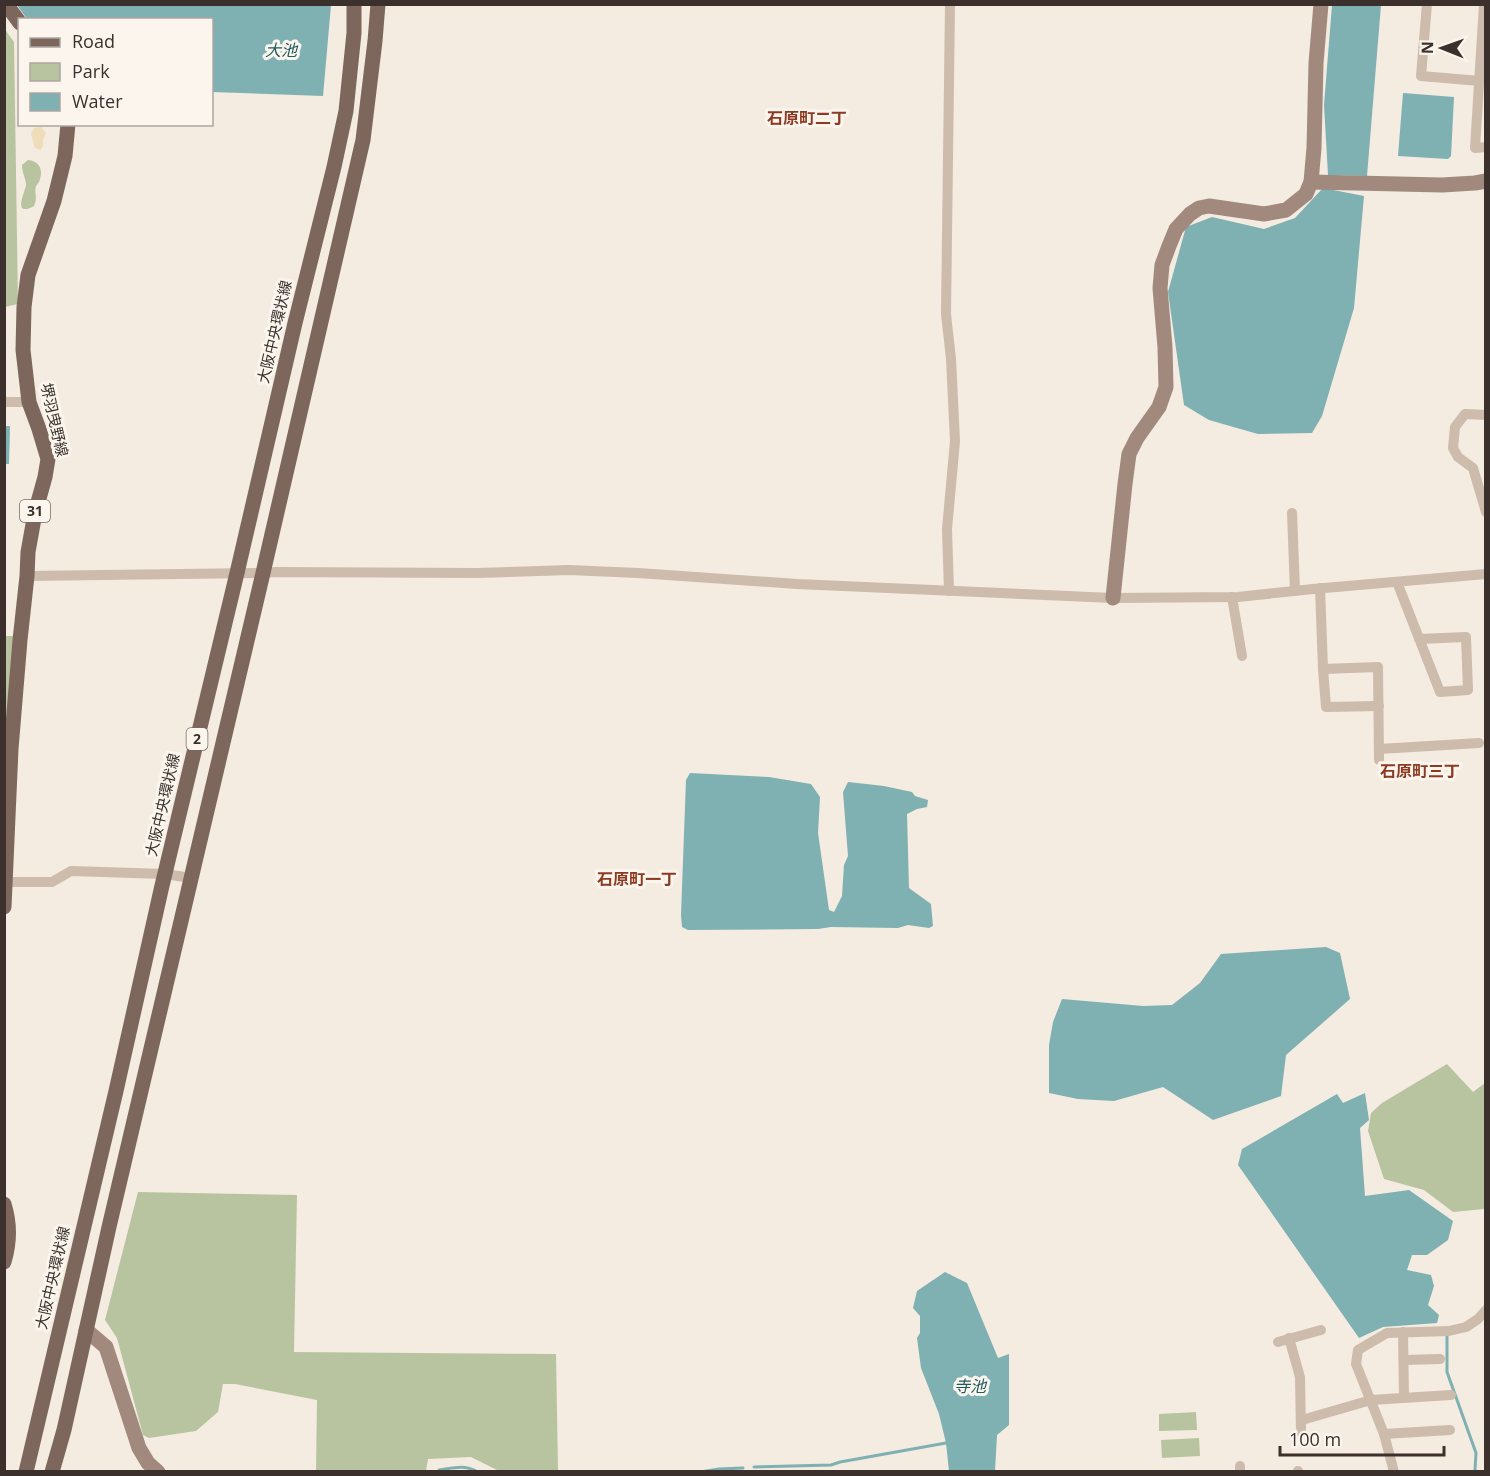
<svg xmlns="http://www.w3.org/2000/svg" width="1490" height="1476" font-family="'Open Sans','Noto Sans JP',sans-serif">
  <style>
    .green { fill: #b8c4a0 }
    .sand { fill: #efdcb8 }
    .water { fill: #7fb0b2 }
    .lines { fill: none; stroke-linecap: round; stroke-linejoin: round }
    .stream { stroke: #7fb0b2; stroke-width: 3 }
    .street { stroke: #cdbbac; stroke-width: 10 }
    .secondary { stroke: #a18a7d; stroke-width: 15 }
    .primary { stroke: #7d675c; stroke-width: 15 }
    .labels { text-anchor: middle; stroke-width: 6; stroke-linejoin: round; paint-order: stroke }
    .shield { fill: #fbf5ee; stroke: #756b66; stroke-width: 1.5 }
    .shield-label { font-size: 14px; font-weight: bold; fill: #3b302b }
    .street-label { font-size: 15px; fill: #3b302b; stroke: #fbf5ee }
    .water-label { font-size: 16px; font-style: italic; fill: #1f5a5e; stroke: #fbf5ee }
    .neighbourhood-label { font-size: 16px; font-weight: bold; fill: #8c3b22; stroke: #fbf5ee }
  </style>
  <rect width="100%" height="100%" fill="#f4ebe1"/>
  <g class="green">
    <path d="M4,28L14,42L18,304L5,307Z"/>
    <path d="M28,160C40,161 44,171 39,182C38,183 37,185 36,186C34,193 38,197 34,206C12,218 25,192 26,185C26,179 22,173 22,165Z"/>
    <path d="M4,636H14L5,776Z"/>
    <path d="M1447,1064L1473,1092L1485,1083V1084L1486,1208L1484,1209L1453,1212L1424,1190L1384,1179L1368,1131L1371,1113L1382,1103Z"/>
    <path d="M138,1192L297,1195L294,1352L556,1354L558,1471H499L471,1457L428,1459L426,1471H316L317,1400L235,1384H223L218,1412L196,1431L149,1438L143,1435L117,1338L105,1320Z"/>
    <path d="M1196,1412L1197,1430L1159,1431V1414Z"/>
    <path d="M1199,1438L1200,1456L1162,1458L1161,1440Z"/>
  </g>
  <path class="sand" d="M41,127L46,133L43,140V146L40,150L35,148L31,134L34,128Z"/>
  <g class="water">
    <path d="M17,5H331L323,96L212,92V20L27,19Z"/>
    <path d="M1332,5H1381L1367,176L1328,175L1324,105Z"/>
    <path d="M1403,93L1454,97L1451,156L1448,159L1398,156Z"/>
    <path d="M1323,188L1364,196L1354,308L1322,416L1312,433L1258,434L1209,420L1184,405L1168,292L1186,227L1212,217L1264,229L1295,218Z"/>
    <path d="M5,426H10L9,464H5Z"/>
    <path d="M690,773L769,777L811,784L820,797L818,833L829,910L834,912L842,896L844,865L848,856L843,792L848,782L884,786L912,792L915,796L928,800L927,807L917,809L907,814L909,888L931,904L933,926L929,928L908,925L898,928L831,927L818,929L688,930L682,927L681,915L686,780Z"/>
    <path d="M1326,947L1340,953L1350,999L1286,1055L1281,1096L1213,1120L1163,1087L1114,1101L1078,1099L1049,1093V1045L1053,1022L1062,999L1143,1006L1172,1005L1200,983L1221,954Z"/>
    <path d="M1365,1093L1369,1120L1360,1128L1365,1196L1409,1190L1453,1221L1448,1240L1427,1255H1412L1407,1270L1431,1275L1434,1286L1428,1305L1439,1315L1437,1323L1383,1327L1359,1338L1238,1165L1242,1149L1337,1094L1343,1103Z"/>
    <path d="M945,1272L967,1283L998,1358L1009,1354V1425L997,1435L995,1471H949L946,1443L939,1414L921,1368L917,1338L920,1333V1316L913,1308L917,1291Z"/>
  </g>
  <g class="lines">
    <g class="stream">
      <path d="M1447,1334V1372L1476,1453L1475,1470"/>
      <path d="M754,1467L831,1465L840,1462L946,1443"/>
      <path d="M439,1470C454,1468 464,1464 478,1472"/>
      <path d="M700,1472L719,1469L743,1468"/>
    </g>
    <g class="street">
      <path d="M1427,4L1421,76L1480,81"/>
      <path d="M1484,4L1475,148L1486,147"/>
      <path d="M4,402H29"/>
      <path d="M1486,415L1465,414L1455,427L1453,448L1458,457L1473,468L1486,512"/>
      <path d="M1292,513L1295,591"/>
      <path d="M27,576L263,573L276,572L477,573L569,570L638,573L797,584L1113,598L1238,597L1313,589L1486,574"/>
      <path d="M1397,582L1440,692L1468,690L1466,637L1419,639"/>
      <path d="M1320,588L1323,669L1326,707L1379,706"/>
      <path d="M949,591L947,529L955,441L951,359L946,314L950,4"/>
      <path d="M1232,597L1242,656"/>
      <path d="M1323,669L1378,667L1379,760"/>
      <path d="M1379,749L1479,743"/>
      <path d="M6,882H52L71,871L165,874L191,878"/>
      <path d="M1403,1332L1404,1398"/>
      <path d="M1289,1338L1300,1377L1301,1433"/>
      <path d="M1278,1342L1321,1330"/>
      <path d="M1404,1360L1440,1359"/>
      <path d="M1302,1420L1371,1400L1451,1395"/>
      <path d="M1384,1434L1450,1430"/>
      <path d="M1298,1471V1472"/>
      <path d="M1240,1472V1466"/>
      <path d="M1394,1472L1384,1434L1356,1364L1358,1350L1387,1333L1449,1331L1466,1327L1478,1319L1486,1310"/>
    </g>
    <g class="secondary">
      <path d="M1311,182L1442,185L1475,183L1486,181"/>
      <path d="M1113,598L1125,484L1129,454L1137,438L1159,407L1166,387L1165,347L1160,288L1162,265L1169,246L1176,229L1190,214L1199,208L1209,206L1264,214L1286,210L1306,194L1311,182L1314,148L1316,63L1321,4"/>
      <path d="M86,1330L106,1347L139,1448L148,1463L158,1472"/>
    </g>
    <g class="primary">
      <path d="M6,4L20,23"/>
      <path d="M4,907L11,749L20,640L27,576L28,552L35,513L45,477L48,459L39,429L29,402L23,350L24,307L28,275L54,201L65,156L68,124"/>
      <path d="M4,1204C10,1224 10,1241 4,1262"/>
      <path d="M26,1472L116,1091L161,890L237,573L295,323L334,167L346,111L354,33V4"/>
      <path d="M52,1472L64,1430L109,1227L263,573L363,140L375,41L378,4"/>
    </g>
  </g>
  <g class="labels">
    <g class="shield">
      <rect x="20" y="500" width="30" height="22" rx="4.5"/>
      <rect x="186.5" y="728" width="21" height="22" rx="4.5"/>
    </g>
    <g class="shield-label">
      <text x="35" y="516">31</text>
      <text x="197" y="744">2</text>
    </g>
    <g class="street-label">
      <text transform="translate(275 332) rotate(-77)" y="5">大阪中央環状線</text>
      <text transform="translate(54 420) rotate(77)" y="5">堺羽曳野線</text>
      <text transform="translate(163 805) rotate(-77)" y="5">大阪中央環状線</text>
      <text transform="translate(53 1278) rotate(-77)" y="5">大阪中央環状線</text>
    </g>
    <g class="water-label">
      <text x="281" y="56">大池</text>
      <text x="970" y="1392">寺池</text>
    </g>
    <g class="neighbourhood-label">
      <text x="807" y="124">石原町二丁</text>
      <text x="1420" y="777">石原町三丁</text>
      <text x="637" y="885">石原町一丁</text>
    </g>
  </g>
  <rect width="1490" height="1476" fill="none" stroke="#3b302b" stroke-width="12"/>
  <rect x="18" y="18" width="195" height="108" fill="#fbf5ee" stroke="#aea6a0" stroke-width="1.5"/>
  <rect x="30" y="38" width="30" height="9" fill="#7d675c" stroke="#aea6a0" stroke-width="1.5"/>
  <text x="72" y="48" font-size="18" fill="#3b302b">Road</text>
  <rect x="30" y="63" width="30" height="18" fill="#b8c4a0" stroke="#aea6a0" stroke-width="1.5"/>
  <text x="72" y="78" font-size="18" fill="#3b302b">Park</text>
  <rect x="30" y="93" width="30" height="18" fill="#7fb0b2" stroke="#aea6a0" stroke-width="1.5"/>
  <text x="72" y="108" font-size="18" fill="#3b302b">Water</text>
  <g transform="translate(1442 48) rotate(271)" stroke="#fbf5ee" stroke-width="4.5" paint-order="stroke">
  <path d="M0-4.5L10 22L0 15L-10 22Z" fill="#3b302b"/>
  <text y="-9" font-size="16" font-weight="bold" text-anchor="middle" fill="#3b302b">N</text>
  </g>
  <path d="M1280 1446v9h164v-9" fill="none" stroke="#3b302b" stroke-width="3"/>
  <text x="1289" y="1446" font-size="18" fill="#3b302b" stroke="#fbf5ee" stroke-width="4.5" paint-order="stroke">100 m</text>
</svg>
